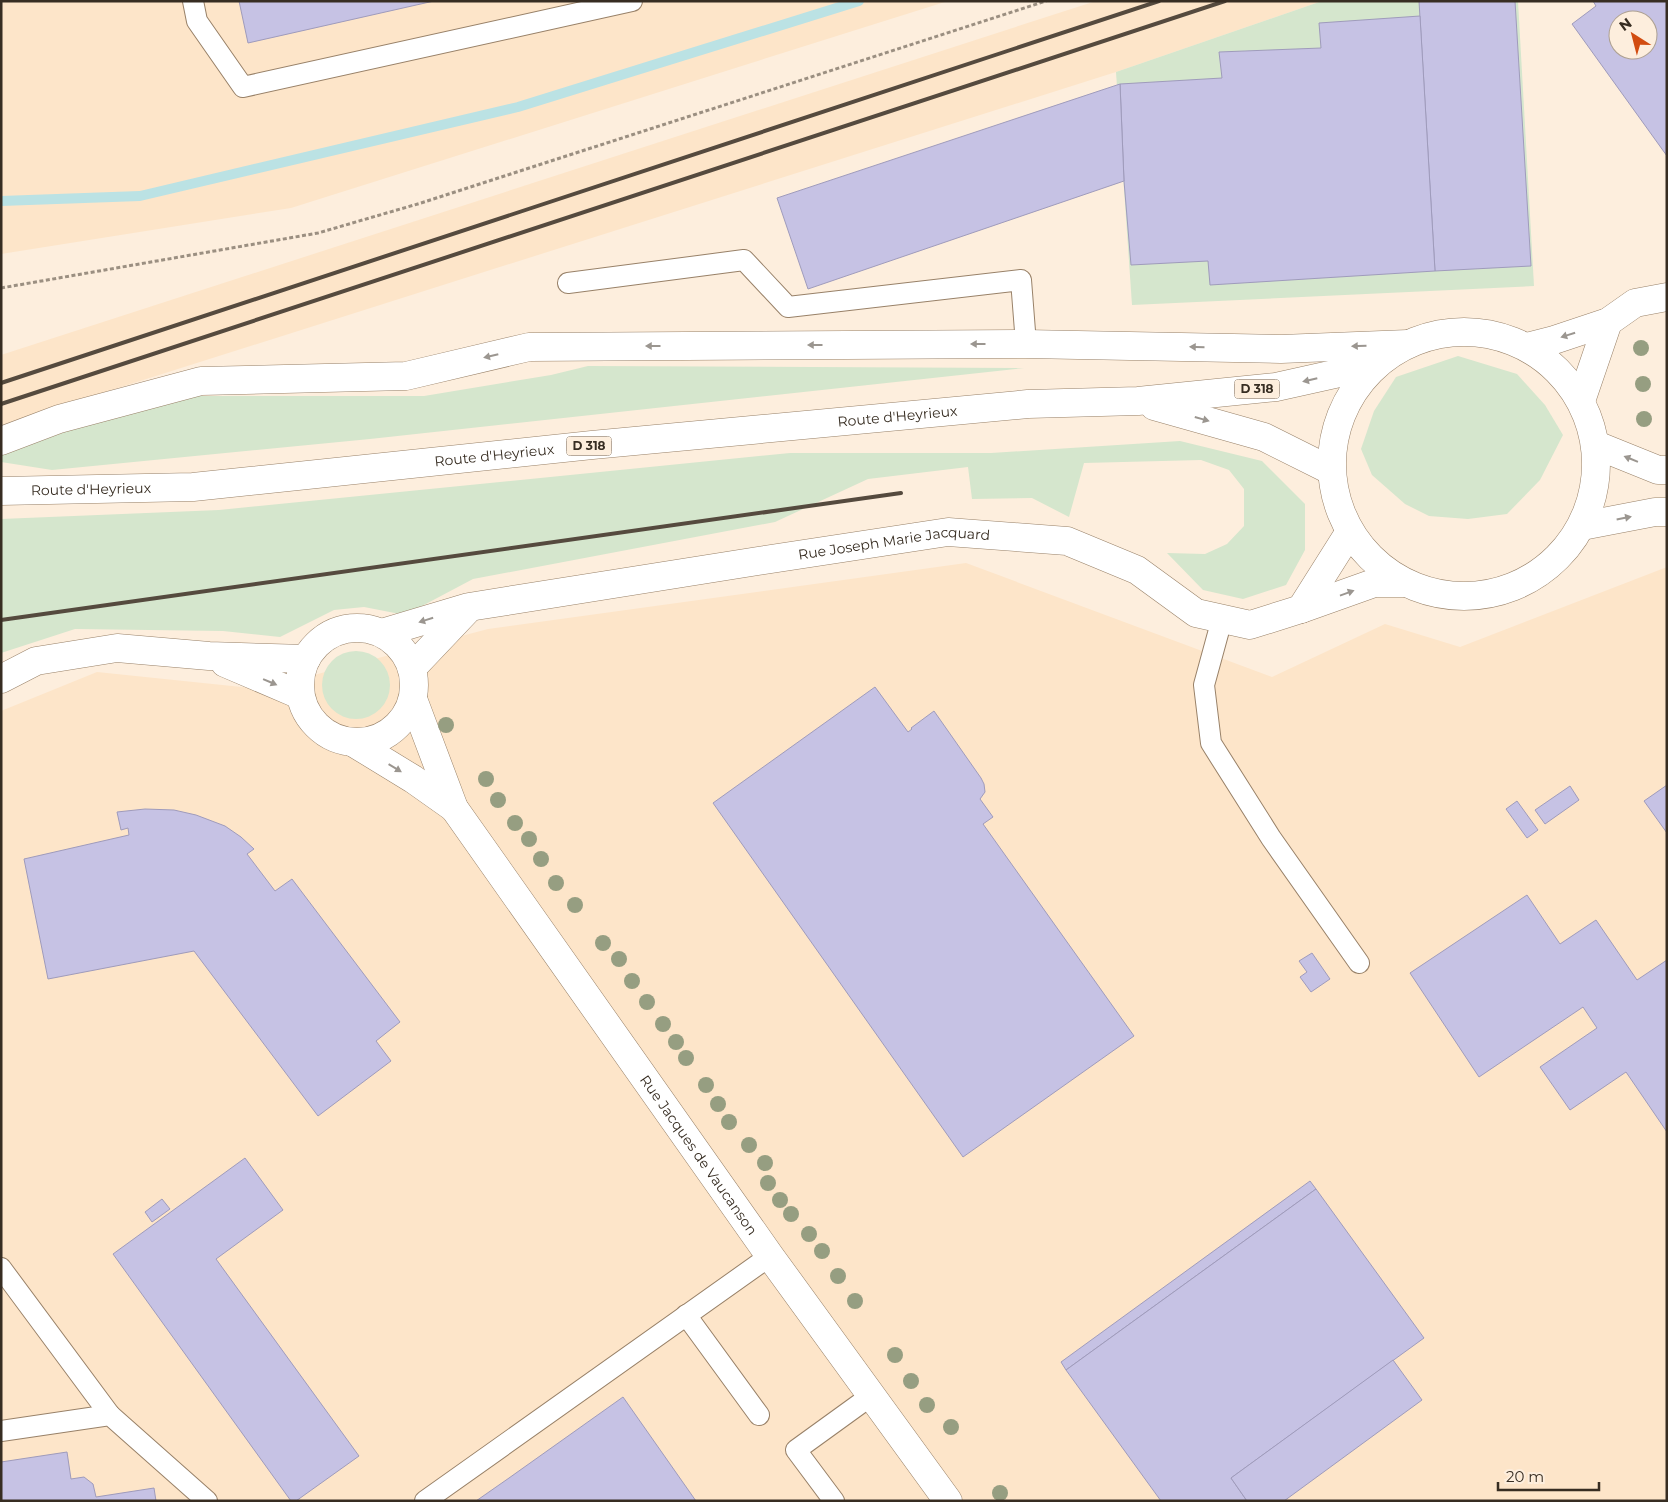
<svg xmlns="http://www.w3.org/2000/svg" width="1668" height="1502" font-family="Montserrat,sans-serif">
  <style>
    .built { fill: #fde5c9 }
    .green { fill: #d5e6cd }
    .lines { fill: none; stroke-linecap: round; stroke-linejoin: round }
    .stream { stroke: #bbe2e4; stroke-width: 10 }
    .building { fill: #c6c2e4; stroke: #9f9bbb; fill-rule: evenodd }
    .lane-casing { stroke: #988168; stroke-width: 22 }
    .street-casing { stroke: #988168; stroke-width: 29 }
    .primary-casing { stroke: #988168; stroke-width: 29 }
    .path { stroke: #9b8f81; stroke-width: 3; stroke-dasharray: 4 2.5; stroke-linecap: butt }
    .lane { stroke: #fff; stroke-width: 20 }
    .street { stroke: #fff; stroke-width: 28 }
    .primary { stroke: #fff; stroke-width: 28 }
    .rail { stroke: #554a3e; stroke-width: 4 }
    .tree { fill: #969e81 }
    .oneway { fill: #9b9690 }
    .labels { text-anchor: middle; stroke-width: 5; stroke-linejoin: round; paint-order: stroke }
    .shield { fill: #fdeedd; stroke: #72675a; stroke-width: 1 }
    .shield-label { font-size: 12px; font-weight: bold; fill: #372d22 }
    .street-label { font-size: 14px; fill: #372d22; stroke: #fdeedd }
  </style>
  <rect width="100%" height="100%" fill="#fdeedd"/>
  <g class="built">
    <path d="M1,1H948L291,208L1,254Z"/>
    <path d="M1096,1H1322L1116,72L1,425V355Z"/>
    <path d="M966,563L1272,677L1385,624L1460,647L1667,567V1501H1V711L97,672L261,689L488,629Z"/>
  </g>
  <g class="green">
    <path d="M1322,1H1518L1534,286L1132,305L1116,72Z"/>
    <path d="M1458,356L1517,374L1545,405L1563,435L1540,480L1507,514L1468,519L1429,516L1405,504L1372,475L1361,449L1374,411L1396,377Z"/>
    <path d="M588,366L1024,368L370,439L52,470L1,462V454L170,396H424L551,375Z"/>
    <path d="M1180,441L1262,461L1305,504V550L1286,585L1243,599L1203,590L1167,553L1205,554L1227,544L1244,526V489L1229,470L1201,460L1084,463L1069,517L1032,498L972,499L968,467L868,479L775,522L473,579L405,615L364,607L334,610L280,637L223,631L75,629L1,653V519L219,510L790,453H991Z"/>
    <circle cx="356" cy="685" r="34"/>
  </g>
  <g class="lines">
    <path class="stream" d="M1,201L140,196L518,107L859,1"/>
  </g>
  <g class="building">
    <path d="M239,1H434L248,43Z"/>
    <path d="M1419,1H1515L1531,266L1435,271Z"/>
    <path d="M1593,1H1667V156L1572,24L1596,6ZM1618,20H1648V50H1618Z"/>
    <path d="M1420,16L1435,271L1210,285L1208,261L1131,265L1124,181L1120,84L1222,78L1219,52L1321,48L1319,23Z"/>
    <path d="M1120,84L1124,181L808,289L777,198Z"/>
    <path d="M875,687L908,732L912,729L911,728L934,711L981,778L984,784L985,792L980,799L993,817L983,824L1134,1036L963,1157L713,803Z"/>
    <path d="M1667,785V833L1644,801Z"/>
    <path d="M1570,786L1579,800L1545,824L1535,810Z"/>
    <path d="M1517,801L1538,830L1527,838L1506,809Z"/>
    <path d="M145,809L174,810L196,815L225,826L241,837L254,849L247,854L275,891L292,879L400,1022L376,1041L391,1061L318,1116L194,951L48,979L24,859L129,835L128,828L121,830L117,812Z"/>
    <path d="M1527,895L1560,944L1596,920L1637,980L1667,960V1132L1626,1072L1570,1110L1540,1067L1597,1028L1583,1007L1479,1077L1410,973Z"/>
    <path d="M1312,953L1330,979L1311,992L1300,977L1307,972L1299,961Z"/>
    <path d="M245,1158L283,1210L216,1259L359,1456L296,1501H291L113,1254Z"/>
    <path d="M1310,1181L1316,1189L1066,1370L1061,1362Z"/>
    <path d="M1316,1189L1424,1338L1231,1478L1247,1501H1161L1066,1370Z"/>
    <path d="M162,1199L170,1209L152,1222L145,1212Z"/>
    <path d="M1393,1360L1422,1400L1284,1501H1247L1231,1478Z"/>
    <path d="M623,1397L696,1501H476L509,1478Z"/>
    <path d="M67,1452L71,1479L84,1477L93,1484L96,1497L154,1488L156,1501H1V1462Z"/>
  </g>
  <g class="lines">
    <defs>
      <g id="lane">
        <path d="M193,1L197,21L243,87L632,1"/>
        <path d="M568,283L744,260L788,307L1021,280L1026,344"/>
        <path d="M1222,619L1204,685L1211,743L1271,838L1359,963"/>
        <path d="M1,1268L110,1415"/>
        <path d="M686,1315L759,1415"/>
        <path d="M1,1431L110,1415L207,1501"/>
        <path d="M425,1501L770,1256"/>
        <path d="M834,1501L796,1450L872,1395"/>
      </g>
      <g id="street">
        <path d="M1527,347L1554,340L1608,322L1635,303L1667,297"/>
        <path d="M1581,401L1608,322"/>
        <path d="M1,441L59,419L201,381L406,376L529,347L1026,344L1281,349L1408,344"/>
        <path d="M1301,609L1349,533"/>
        <circle cx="357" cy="685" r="57"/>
        <path id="s1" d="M382,633L469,607L758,561L948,532L1067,541L1137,570L1196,613L1250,625L1301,609L1374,583H1403"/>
        <path d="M225,663L300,695"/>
        <path d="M412,668L468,609"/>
        <path d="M1,679L36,661L117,648L209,656L306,659"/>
        <path id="s2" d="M413,699L454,808L770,1256L948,1501"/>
        <path d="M354,743L413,779L454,808"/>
      </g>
      <g id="primary">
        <circle cx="1464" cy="464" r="132"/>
        <path d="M1154,406L1264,437L1330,470"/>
        <path d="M1596,445L1658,470H1667"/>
        <path id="s3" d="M1,491L193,487L592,445L1028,404L1138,401L1276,387L1375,365"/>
        <path d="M1582,526L1655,512H1667"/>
      </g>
    </defs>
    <use href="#lane" class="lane-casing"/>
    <use href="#street" class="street-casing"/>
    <use href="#primary" class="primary-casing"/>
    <path class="path" d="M1,288L318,233L421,203L1046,1"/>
    <use href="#lane" class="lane"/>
    <use href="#street" class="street"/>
    <use href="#primary" class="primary"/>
    <g class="rail">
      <path d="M1,383L1159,1"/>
      <path d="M1,404L1225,1"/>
      <path d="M1,620L901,493"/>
    </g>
  </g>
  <g class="tree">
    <circle cx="1641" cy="348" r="8"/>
    <circle cx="1643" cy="384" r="8"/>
    <circle cx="1644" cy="419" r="8"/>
    <circle cx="446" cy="725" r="8"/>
    <circle cx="486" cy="779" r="8"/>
    <circle cx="498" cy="800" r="8"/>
    <circle cx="515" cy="823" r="8"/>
    <circle cx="529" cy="839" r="8"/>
    <circle cx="541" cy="859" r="8"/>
    <circle cx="556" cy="883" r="8"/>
    <circle cx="575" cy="905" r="8"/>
    <circle cx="603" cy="943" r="8"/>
    <circle cx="619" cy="959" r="8"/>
    <circle cx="632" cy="981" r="8"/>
    <circle cx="647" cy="1002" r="8"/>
    <circle cx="663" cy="1024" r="8"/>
    <circle cx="676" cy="1042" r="8"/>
    <circle cx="686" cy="1058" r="8"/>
    <circle cx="706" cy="1085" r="8"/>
    <circle cx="718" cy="1104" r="8"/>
    <circle cx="729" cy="1122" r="8"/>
    <circle cx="749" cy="1145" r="8"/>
    <circle cx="765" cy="1163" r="8"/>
    <circle cx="768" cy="1183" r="8"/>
    <circle cx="780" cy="1200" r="8"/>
    <circle cx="791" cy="1214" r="8"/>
    <circle cx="809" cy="1234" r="8"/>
    <circle cx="822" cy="1251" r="8"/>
    <circle cx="838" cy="1276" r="8"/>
    <circle cx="855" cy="1301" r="8"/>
    <circle cx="895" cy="1355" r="8"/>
    <circle cx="911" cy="1381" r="8"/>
    <circle cx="927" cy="1405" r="8"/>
    <circle cx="951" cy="1427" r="8"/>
    <circle cx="1000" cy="1493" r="8"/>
  </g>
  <defs><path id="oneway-solid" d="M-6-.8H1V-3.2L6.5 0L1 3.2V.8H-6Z" transform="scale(1.25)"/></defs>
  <g class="oneway">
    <use href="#oneway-solid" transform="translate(1568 335) rotate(162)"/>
    <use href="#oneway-solid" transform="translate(978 344) rotate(180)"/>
    <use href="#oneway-solid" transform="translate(815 345) rotate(180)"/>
    <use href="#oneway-solid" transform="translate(653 346) rotate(180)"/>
    <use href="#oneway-solid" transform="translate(1359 346) rotate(178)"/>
    <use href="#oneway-solid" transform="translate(1197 347) rotate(-179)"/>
    <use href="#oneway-solid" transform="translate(491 356) rotate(167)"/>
    <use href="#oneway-solid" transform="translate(1310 380) rotate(167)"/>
    <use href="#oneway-solid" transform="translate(1202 419) rotate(16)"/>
    <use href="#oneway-solid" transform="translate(1631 459) rotate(-158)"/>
    <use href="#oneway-solid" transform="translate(1624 518) rotate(-11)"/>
    <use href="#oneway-solid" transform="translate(1347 593) rotate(-20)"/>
    <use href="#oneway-solid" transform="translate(426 620) rotate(163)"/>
    <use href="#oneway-solid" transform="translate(270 682) rotate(23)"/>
    <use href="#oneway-solid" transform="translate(395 768) rotate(31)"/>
  </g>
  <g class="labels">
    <g class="shield">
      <rect x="1234.5" y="379.5" width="45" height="19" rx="4"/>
      <rect x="566.5" y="436.5" width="45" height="19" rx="4"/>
    </g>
    <g class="shield-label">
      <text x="1257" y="393">D 318</text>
      <text x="589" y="450">D 318</text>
    </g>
    <g class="street-label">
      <text dy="5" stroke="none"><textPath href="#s3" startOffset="900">Route d'Heyrieux</textPath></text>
      <text dy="5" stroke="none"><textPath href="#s3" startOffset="495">Route d'Heyrieux</textPath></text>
      <text dy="5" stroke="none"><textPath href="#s3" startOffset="90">Route d'Heyrieux</textPath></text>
      <text dy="5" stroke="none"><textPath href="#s1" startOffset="521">Rue Joseph Marie Jacquard</textPath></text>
      <text dy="5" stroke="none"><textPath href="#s2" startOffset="541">Rue Jacques de Vaucanson</textPath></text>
    </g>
  </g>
  <rect width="1668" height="1502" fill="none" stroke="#372d22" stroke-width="5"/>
  <g transform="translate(1633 35) rotate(324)"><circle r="24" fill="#fdeedd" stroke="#aea192"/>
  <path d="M0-4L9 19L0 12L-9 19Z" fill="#d24c10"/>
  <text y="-8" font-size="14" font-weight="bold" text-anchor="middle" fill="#372d22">N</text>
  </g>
  <path d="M1498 1482v8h101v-8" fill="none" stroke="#372d22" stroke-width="2.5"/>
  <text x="1506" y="1482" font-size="15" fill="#372d22" stroke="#fdeedd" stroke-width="4" paint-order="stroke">20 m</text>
</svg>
